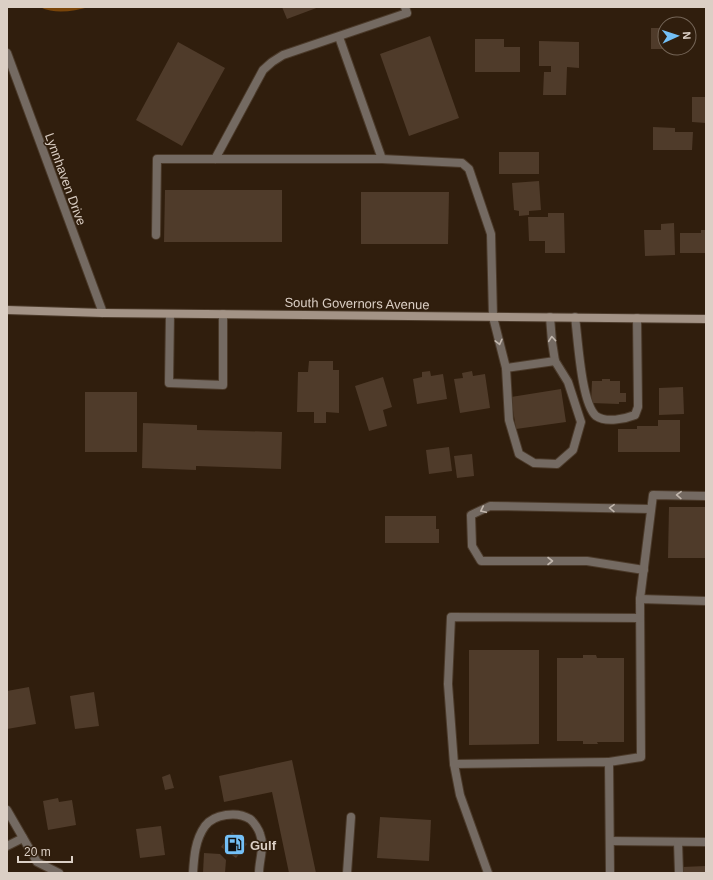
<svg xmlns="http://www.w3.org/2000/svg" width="713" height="880" font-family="Helvetica,sans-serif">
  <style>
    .water { fill: #7a4509 }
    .building { fill: #4f3b2a }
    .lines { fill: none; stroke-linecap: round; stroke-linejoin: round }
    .lane-casing { stroke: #4b3a2a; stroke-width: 10 }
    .street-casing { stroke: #4b3a2a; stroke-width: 10 }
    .secondary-casing { stroke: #4b3a2a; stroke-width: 10 }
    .lane { stroke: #746a62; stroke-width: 8 }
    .street { stroke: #746a62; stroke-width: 8 }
    .secondary { stroke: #a39386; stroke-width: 8 }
    .oneway { stroke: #c1b6ac }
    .labels { text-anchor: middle; stroke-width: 3; stroke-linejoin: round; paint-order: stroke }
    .street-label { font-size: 13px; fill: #dbcfc5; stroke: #301e0d }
    .poi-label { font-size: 13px; font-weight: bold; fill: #dbcfc5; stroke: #301e0d; text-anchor: start }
  </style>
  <rect width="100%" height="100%" fill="#301e0d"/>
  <path class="water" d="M40,7H89C73,11 56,15 40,7Z"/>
  <g class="building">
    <path d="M282,7H319L287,19Z"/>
    <rect x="651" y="28" width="13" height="21"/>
    <path d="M430,36L459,118L409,136L380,54Z"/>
    <path d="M475,39H504V47H520V72H475Z"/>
    <path d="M539,41L579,42V68L567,67L566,95H543L544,72H551V66H539Z"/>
    <path d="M178,42L225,68L182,146L136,120Z"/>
    <path d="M692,97H706V123L692,122Z"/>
    <path d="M653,127L675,128V132H693L692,150H653Z"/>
    <rect x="499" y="152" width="40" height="22"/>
    <path d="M539,181L541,210L529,211V215L519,216V211L514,210L512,183Z"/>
    <path d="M165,190H282V242H164Z"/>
    <path d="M361,192H449L448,244H361Z"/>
    <path d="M548,213H564L565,253H545V241H529L528,217H548Z"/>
    <path d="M674,223L675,255L645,256L644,230H661V224Z"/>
    <path d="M701,230H706V253H680V233H701Z"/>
    <path d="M309,361H333V370H339V413L326,412V423H314V412H297L298,372H308Z"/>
    <path d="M430,371L431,376L443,374L447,399L417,404L413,379L422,377V372Z"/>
    <path d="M472,371L473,376L485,374L490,408L460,413L454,379L463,378L462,373Z"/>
    <path d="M383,377L392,407L383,410L387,426L369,431L355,386Z"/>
    <path d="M602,379H610V381H620V393H626V402H619V404L591,403L592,381H602Z"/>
    <path d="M683,387L684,414L659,415V388Z"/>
    <path d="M561,389L566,422L516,429L511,397Z"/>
    <rect x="85" y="392" width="52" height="60"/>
    <path d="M658,420H680V452H618V429H637V426H658Z"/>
    <path d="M143,423L197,425V430L282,432L281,469L196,466V470L142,468Z"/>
    <path d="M449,447L452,471L429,474L426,450Z"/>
    <path d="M472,454L474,476L457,478L454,456Z"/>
    <path d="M669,507H706V558H668Z"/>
    <path d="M385,516H436V529H439V543H385Z"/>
    <path d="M469,650H539V744L469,745Z"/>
    <path d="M583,655H596L597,658H624V742H597L598,744H583V741H557V658H583Z"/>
    <path d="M29,687L36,724L7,729V691Z"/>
    <path d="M94,692L99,726L75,729L70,696Z"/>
    <path d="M292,760L316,873H289L272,792L224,802L219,776Z"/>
    <path d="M170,774L174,788L165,790L162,777Z"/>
    <path d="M58,798L59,802L72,800L76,825L48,830L43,801Z"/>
    <path d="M380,817L431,820L429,861L377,858Z"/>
    <path d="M161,826L165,855L140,858L136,829Z"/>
    <path d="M232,832L247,844L236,858L221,847Z"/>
    <path d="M204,853L220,854L226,860L225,873H203Z"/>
    <path d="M706,866V873H682V867Z"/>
  </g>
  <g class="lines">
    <defs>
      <g id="lane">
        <path d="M339,37L382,159"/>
        <path d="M215,159L263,70L272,62L283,55L407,13L405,7"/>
        <path d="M156,235L157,159H382L462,163L469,169L491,234L493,317L506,368L509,420L519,454L534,463L557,464L573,450L581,422L568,382L555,361L552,342L550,317"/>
        <path d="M170,314L169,383L223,385V314"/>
        <path d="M575,317C578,338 581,403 596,416C606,423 625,419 635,415L638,407L637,318"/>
        <path d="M506,368L555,361"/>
        <path d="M644,570L587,561H481L472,546L471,515L490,506L651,509"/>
        <path d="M640,599L653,495L706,496"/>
        <path d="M609,762L641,757L640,599L706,601"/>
        <path d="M454,764L448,684L451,617L640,618"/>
        <path d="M610,841L706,842"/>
        <path d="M678,842L679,873"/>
        <path d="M7,846L23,838"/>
        <path d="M193,873C194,857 195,840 205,826C214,814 237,811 250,819C254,822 259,830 260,834C265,847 259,860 259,873"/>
        <path d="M347,873L351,817"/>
        <path d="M488,873L460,795L454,764L609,762L610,873"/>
      </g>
      <g id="street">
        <path d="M7,53L103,313"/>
        <path d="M7,810L37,862L59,873"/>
      </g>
      <path id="secondary" d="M7,310L103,313L706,319"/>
    </defs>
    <use href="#lane" class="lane-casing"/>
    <use href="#street" class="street-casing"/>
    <use href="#secondary" class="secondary-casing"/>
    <use href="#lane" class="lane"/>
    <use href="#street" class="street"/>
    <use href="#secondary" class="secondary"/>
  </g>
  <defs><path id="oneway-chevron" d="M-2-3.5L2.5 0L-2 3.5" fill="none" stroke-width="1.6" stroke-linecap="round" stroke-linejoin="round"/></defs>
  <g class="oneway">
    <use href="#oneway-chevron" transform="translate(552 339) rotate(-95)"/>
    <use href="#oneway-chevron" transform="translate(499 342) rotate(76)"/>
    <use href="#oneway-chevron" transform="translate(679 495) rotate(-179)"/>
    <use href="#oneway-chevron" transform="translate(612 508) rotate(-179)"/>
    <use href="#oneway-chevron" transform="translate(483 510) rotate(155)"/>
    <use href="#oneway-chevron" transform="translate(550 561)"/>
  </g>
  <defs>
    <symbol id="fuel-square" viewBox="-11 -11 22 22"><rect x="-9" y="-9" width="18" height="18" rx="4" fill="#74c0f6" stroke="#301e0d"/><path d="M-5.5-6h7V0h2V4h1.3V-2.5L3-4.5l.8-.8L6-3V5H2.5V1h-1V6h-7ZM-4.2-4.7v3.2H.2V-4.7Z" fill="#111"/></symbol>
  </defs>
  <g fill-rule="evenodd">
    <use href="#fuel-square" x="222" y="832" width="25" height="25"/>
  </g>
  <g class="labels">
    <g class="street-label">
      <text transform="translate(66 179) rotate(70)" y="5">Lynnhaven Drive</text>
      <text transform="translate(357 303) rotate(1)" y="5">South Governors Avenue</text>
    </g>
    <g class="poi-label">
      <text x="250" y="850">Gulf</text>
    </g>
  </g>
  <rect width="713" height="880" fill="none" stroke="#dbcfc5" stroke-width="16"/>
  <g transform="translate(677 36) rotate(87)"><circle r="19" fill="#301e0d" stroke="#746557"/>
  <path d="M0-3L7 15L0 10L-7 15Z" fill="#74c0f6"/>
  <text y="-6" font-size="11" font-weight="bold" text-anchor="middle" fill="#dbcfc5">N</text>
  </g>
  <path d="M18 856v6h54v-6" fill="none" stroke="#dbcfc5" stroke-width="2"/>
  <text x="24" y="856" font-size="12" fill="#dbcfc5" stroke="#301e0d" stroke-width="3" paint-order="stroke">20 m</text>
</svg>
